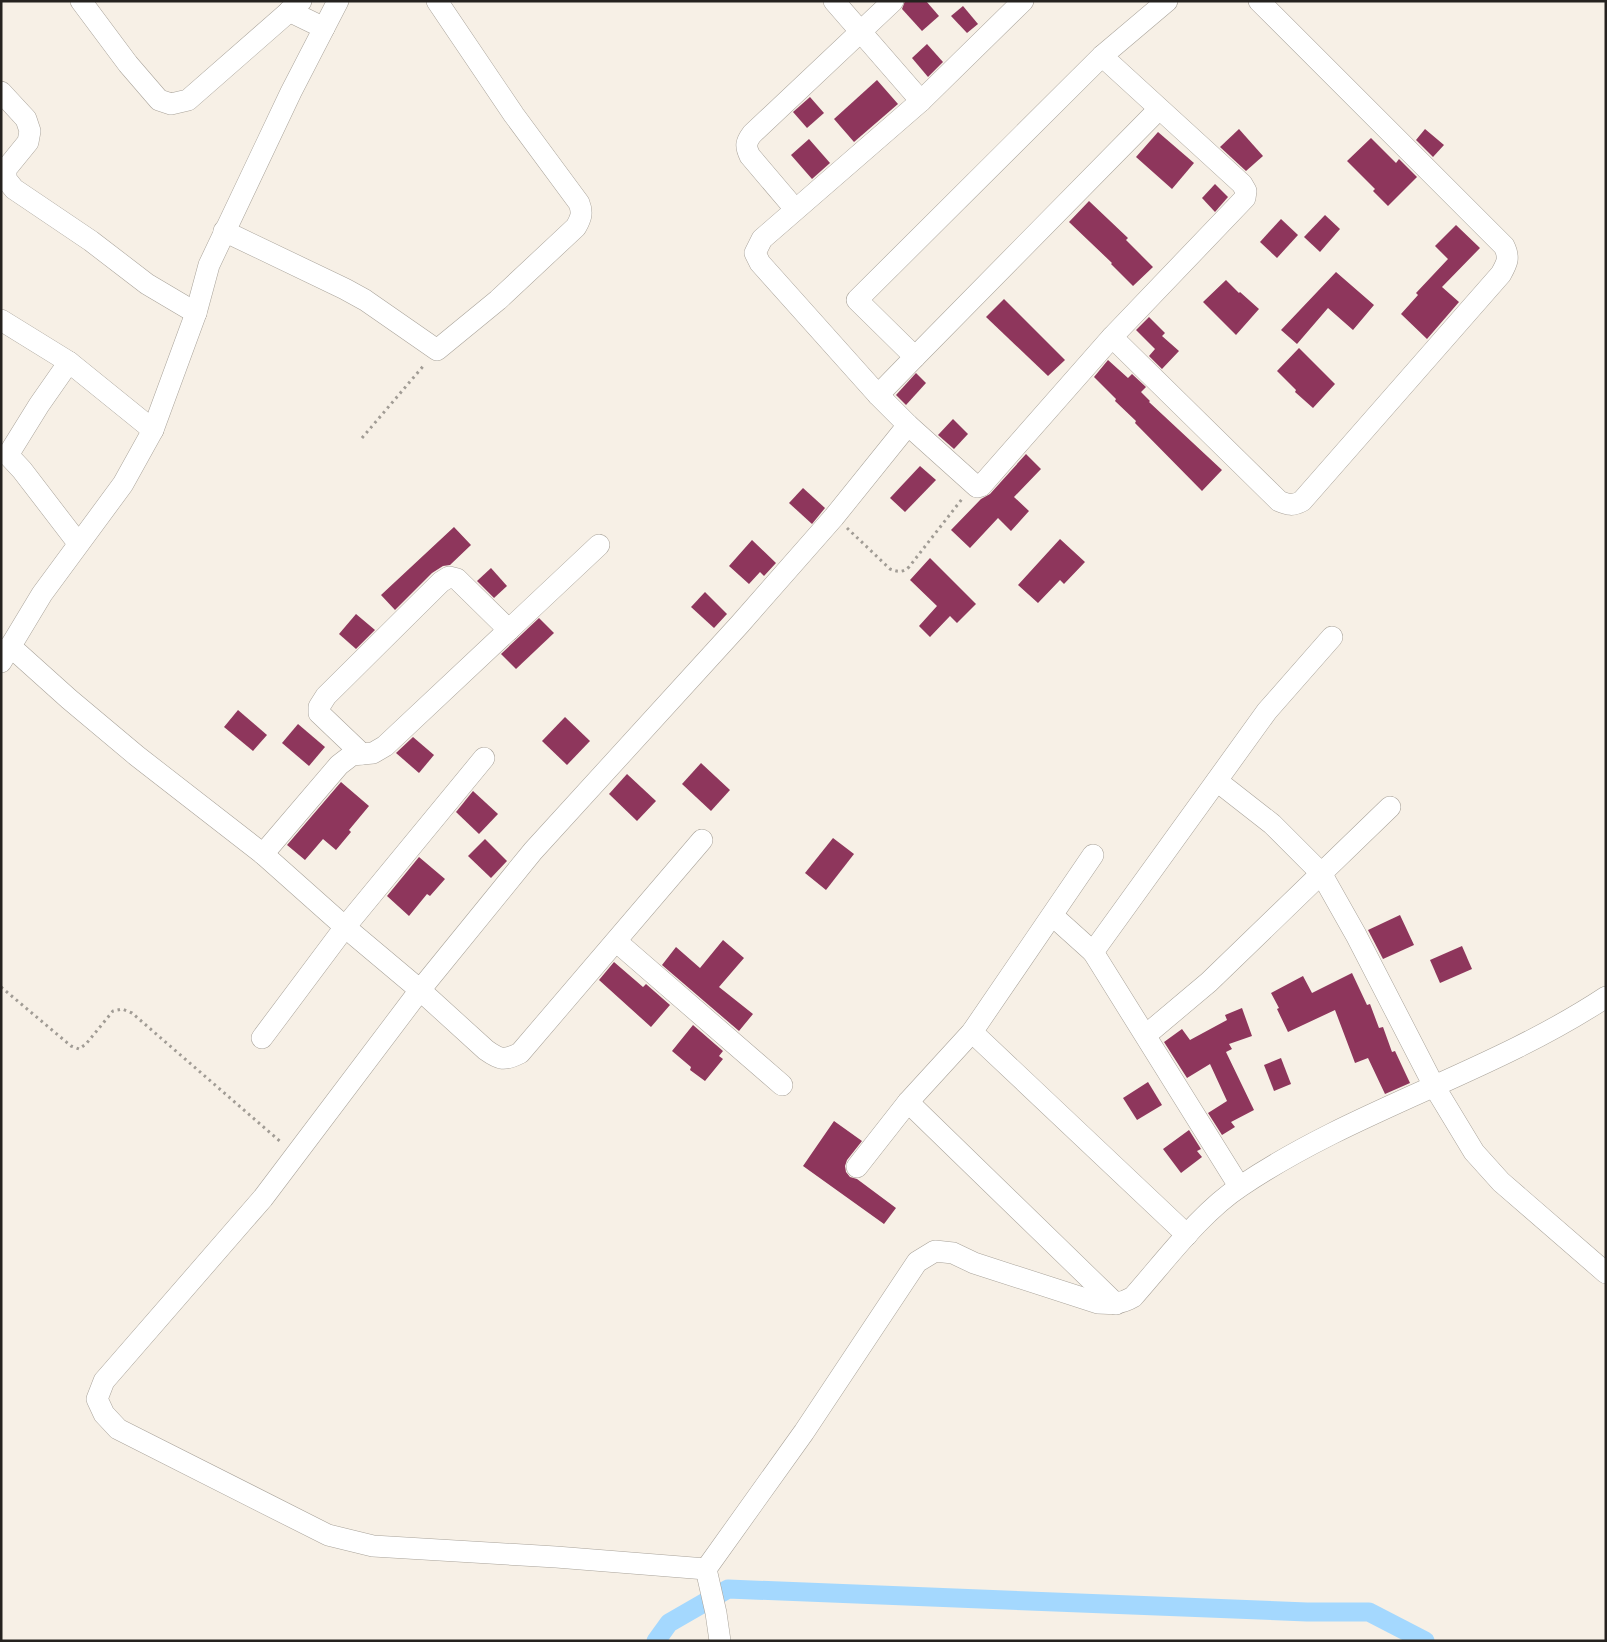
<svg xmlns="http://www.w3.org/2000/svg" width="1607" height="1642" font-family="'DejaVu Sans',sans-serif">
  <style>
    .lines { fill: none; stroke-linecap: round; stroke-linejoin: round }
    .canal { stroke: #a4d8fe; stroke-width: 19 }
    .building { fill: #8e365c }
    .minor-casing { stroke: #a9a39a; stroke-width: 22 }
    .path { stroke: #a19c95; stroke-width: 3; stroke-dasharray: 2.5 4; stroke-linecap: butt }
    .minor { stroke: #fff; stroke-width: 21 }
  </style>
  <rect width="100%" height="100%" fill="#f7f0e6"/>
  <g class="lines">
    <path class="canal" d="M656,1641L669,1623L728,1589L1307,1612H1369L1425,1641"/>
  </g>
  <g class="building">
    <path d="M905,1H926L939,16L922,31L902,9Z"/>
    <path d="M963,6L978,24L967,33L951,16Z"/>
    <path d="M927,44L943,62L928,77L912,58Z"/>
    <path d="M877,80L898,104L854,142L834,119Z"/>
    <path d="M810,97L824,113L807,128L793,112Z"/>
    <path d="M1239,129L1263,156L1246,171L1220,147Z"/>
    <path d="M1425,129L1444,145L1433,157L1416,140Z"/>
    <path d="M1158,132L1194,163L1172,189L1136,157Z"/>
    <path d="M1371,138L1396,163L1399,159L1417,177L1388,206L1373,191L1375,189L1347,161Z"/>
    <path d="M809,139L830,163L812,179L791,155Z"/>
    <path d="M1215,184L1228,197L1215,212L1202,198Z"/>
    <path d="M1089,201L1128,238L1126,240L1153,267L1133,286L1111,264L1112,263L1069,222Z"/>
    <path d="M1325,215L1340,229L1320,252L1304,237Z"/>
    <path d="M1281,219L1298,235L1277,258L1260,242Z"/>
    <path d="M1456,225L1480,248L1442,287L1459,302L1427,339L1401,314L1418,295L1416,293L1448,259L1435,246Z"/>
    <path d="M1336,272L1374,305L1353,330L1328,308L1297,344L1281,330Z"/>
    <path d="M1226,280L1239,293L1240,292L1259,309L1236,335L1203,302Z"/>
    <path d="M1004,299L1065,360L1048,376L986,317Z"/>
    <path d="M1149,317L1165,333L1162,336L1179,351L1162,369L1149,356L1155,349L1136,330Z"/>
    <path d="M1299,348L1335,384L1313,408L1295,392L1296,390L1277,371Z"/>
    <path d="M1108,360L1128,378L1132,374L1146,387L1141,392L1150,401L1149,402L1222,470L1202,491L1135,423L1136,421L1115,401L1116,399L1094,377Z"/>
    <path d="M916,373L926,383L906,405L896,395Z"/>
    <path d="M953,419L968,434L954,449L938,435Z"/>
    <path d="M1026,454L1041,469L1014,497L1029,511L1011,531L998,518L970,548L951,530L981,499L990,494Z"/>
    <path d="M920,466L936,480L905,512L890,498Z"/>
    <path d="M803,488L825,508L812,524L789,503Z"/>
    <path d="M454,527L471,545L450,565L443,566L432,573L395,610L381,595Z"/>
    <path d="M1060,539L1085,562L1064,584L1060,580L1038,603L1018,585Z"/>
    <path d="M752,540L776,563L764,576L760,572L749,584L729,566Z"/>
    <path d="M930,558L976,604L957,623L950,616L930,637L919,626L937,606L910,580Z"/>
    <path d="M491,568L507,586L494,598L477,581Z"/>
    <path d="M705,592L727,614L714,628L691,607Z"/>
    <path d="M356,614L375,630L356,649L339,634Z"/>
    <path d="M539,618L554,633L516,669L501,654Z"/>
    <path d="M238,710L267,735L253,751L224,727Z"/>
    <path d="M565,717L590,741L567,765L542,741Z"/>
    <path d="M298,724L325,747L309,766L282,743Z"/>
    <path d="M413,737L434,755L419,773L396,753Z"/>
    <path d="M701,763L730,790L711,811L682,784Z"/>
    <path d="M627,774L656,801L637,821L609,794Z"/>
    <path d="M341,782L369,806L349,830L351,832L336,850L323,839L305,860L287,845Z"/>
    <path d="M473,791L498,814L479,834L456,812Z"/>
    <path d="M833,838L854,854L826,890L805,873Z"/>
    <path d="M485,839L507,861L491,878L468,856Z"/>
    <path d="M419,857L445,879L430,896L427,894L409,916L387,896Z"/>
    <path d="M1400,915L1414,945L1383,959L1368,930Z"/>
    <path d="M723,940L744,958L719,987L753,1014L739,1031L662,965L676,947L700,968Z"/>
    <path d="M1462,946L1472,969L1440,983L1430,960Z"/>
    <path d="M614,962L643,987L646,984L670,1005L651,1027L599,980Z"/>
    <path d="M1352,973L1367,1005L1370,1004L1379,1028L1383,1027L1392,1052L1395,1051L1410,1083L1385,1094L1368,1058L1355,1063L1335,1010L1288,1032L1277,1009L1279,1008L1271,993L1303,976L1312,993Z"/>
    <path d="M1242,1008L1252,1036L1229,1044L1232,1049L1226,1052L1254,1110L1231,1122L1235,1127L1222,1135L1208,1113L1227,1101L1210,1064L1187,1078L1164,1042L1182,1029L1190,1040L1227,1020L1225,1015Z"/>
    <path d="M693,1025L723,1051L719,1056L723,1059L705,1081L690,1070L691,1067L672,1051Z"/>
    <path d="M1281,1058L1291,1084L1274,1091L1264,1065Z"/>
    <path d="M1148,1082L1162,1105L1137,1120L1123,1098Z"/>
    <path d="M834,1121L862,1141L847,1160L845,1166L846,1172L850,1177L857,1179L896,1208L884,1224L803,1166Z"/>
    <path d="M1189,1130L1201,1149L1197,1151L1202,1157L1181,1173L1163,1149Z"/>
  </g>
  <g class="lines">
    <defs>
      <g id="minor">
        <path d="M81,1L128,64L159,100L171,104L188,100L301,1"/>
        <path d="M834,1L921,101"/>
        <path d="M1023,1L921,101L762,239L755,253L760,263L878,395L908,425L977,487L981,486L1112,337L1245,198L1246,191L1242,184L1102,56L1167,1"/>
        <path d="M289,11L324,28"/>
        <path d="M1,92L26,119L30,131L28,142L6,169V179L14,189L91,241L147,284L196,313"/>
        <path d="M795,209L750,156C745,146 746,142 752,134L893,1"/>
        <path d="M224,231L345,289L365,300L437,350L498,300L576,227C581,218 583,213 579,203L514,115L437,1"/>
        <path d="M1,320L69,362L153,430"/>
        <path d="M1112,337L1279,501C1288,505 1293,506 1302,501L1501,274C1507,263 1510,258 1504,246L1259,1"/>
        <path d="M915,357L1159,109"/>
        <path d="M69,362L39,405L8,455L22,470L78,543"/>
        <path d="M878,395L915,357L857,300L1102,56"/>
        <path d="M10,646L69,699L137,756L263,854L345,927L484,758"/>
        <path d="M1,662L42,594L123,484L153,430L196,313L209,265L291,92L338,1"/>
        <path d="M362,754L319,713V707L326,696L441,582L449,577L457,579L509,630"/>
        <path d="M1217,781L1272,824L1321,873L1356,935L1434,1086L1474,1152L1501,1182L1606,1273"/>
        <path d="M702,840L520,1053C504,1061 500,1060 486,1050L420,990L263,1198L104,1381L97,1399L104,1414L118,1429L328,1535L373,1546L556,1557L706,1569"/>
        <path d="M263,854L339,765L352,755L373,753L385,746L599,545"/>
        <path d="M1053,916L1093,952L1239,1186"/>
        <path d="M617,942L782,1085"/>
        <path d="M1093,952L1267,711L1332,637"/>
        <path d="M972,1032L1187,1235"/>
        <path d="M1146,1035L1209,982L1390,807"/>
        <path d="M262,1038L345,927L420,990L533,851L740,624L834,517L908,425"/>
        <path d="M908,1102L1116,1304"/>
        <path d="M857,1167L908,1102L972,1032L1093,855"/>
        <path d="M720,1641L716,1613L706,1569L804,1432L917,1262L935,1251L953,1253L974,1263L1098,1303C1112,1304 1121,1304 1133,1297C1165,1261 1201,1212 1241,1186C1355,1109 1491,1073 1606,997"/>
      </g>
    </defs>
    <use href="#minor" class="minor-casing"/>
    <g class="path">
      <path d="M362,438L425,364"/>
      <path d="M847,528L890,569C898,572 902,573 909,567L962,499"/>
      <path d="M1,987L71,1046L79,1049L86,1044L113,1011L122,1009L132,1013L282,1143"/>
    </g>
    <use href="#minor" class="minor"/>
  </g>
  <rect width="1607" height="1642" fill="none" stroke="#25221f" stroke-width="5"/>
</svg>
